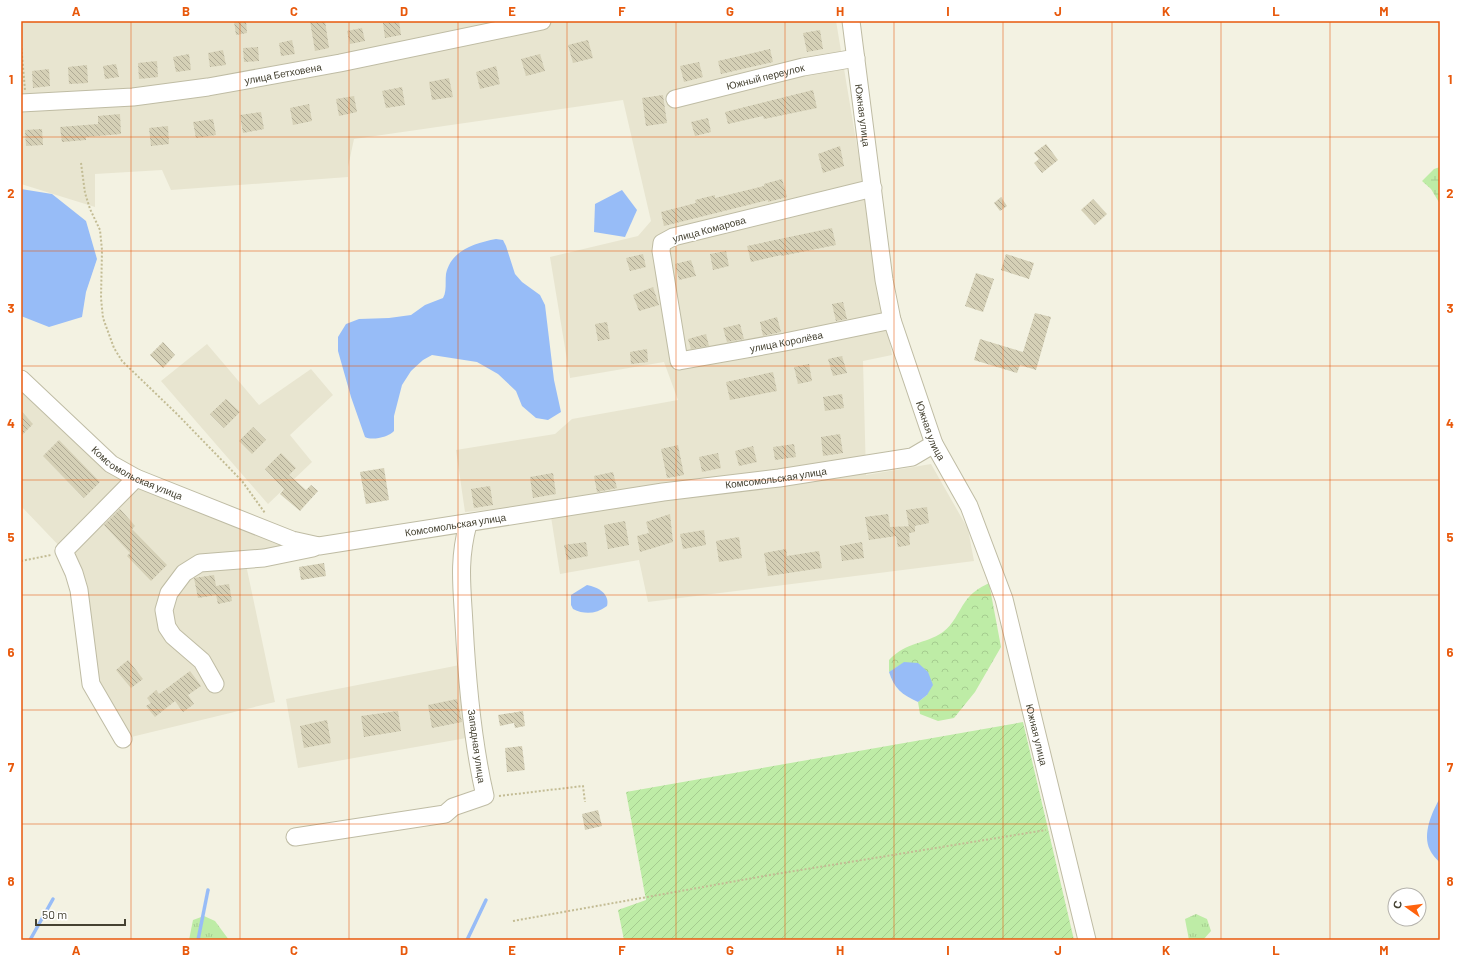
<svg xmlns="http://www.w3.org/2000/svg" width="1461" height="961" font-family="Barlow,sans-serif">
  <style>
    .residential { fill: #e8e5d0 }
    .grass { fill: url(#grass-tufts) }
    .forest { fill: url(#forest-crowns) }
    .wetland { fill: url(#wetland-marsh) }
    .garden { fill: url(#garden-furrows) }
    .water { fill: #97bcf7 }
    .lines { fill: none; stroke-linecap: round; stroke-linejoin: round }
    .stream { stroke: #97bcf7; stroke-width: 3.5 }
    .building { fill: url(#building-back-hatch) }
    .minor-casing { stroke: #bfbca4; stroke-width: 19 }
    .path { stroke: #c3bc94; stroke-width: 2; stroke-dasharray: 2 2; stroke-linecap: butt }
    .minor { stroke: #fff; stroke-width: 17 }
    .grid { fill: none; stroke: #e8590c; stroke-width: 1; stroke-opacity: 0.55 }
    .labels { text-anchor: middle; stroke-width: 3.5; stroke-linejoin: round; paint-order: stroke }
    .street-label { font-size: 10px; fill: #454232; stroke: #fff }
    .neatline { fill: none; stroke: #e8590c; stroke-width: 1.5 }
    .grid-label { font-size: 13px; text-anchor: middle; font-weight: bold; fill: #e8590c }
  </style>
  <defs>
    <pattern id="grass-tufts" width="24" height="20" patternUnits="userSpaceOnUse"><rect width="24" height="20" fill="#beeca6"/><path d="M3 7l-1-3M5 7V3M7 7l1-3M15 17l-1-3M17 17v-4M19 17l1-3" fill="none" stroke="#a5cc8f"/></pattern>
    <pattern id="forest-crowns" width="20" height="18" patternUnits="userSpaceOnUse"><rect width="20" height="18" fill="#beeca6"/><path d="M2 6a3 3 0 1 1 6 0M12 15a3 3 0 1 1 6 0" fill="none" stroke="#a5cc8f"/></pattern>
    <pattern id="wetland-marsh" width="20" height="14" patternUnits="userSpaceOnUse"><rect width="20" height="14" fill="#beeca6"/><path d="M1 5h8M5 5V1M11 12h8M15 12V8" fill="none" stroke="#a5cc8f"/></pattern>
    <pattern id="garden-furrows" width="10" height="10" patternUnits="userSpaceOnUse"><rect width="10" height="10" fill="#beeca6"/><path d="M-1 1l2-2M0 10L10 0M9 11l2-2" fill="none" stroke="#a5cc8f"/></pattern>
    <pattern id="building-back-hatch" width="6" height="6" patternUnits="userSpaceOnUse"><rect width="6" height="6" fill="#d5d0b6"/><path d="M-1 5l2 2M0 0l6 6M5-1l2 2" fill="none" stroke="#afaa95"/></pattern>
  </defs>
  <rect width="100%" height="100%" fill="#f3f2e2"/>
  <g class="residential">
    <path d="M21,21H836L892,355L863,361L866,475L931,464L968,529L974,561L648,602L639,560L560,574L549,504L465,512L456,450L555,434L572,419L678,400L664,362L570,378L550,257L638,236L651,221L623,100L354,139L348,167V177L171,190L162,170L95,174V207L21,184Z"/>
    <path d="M207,344L259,405L311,369L333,395L290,435L312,462L268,504L161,381Z"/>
    <path d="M21,379L111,464L319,546L245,560L275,702L123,739L91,684L64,551L21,506Z"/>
    <path d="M465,664L472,737L298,768L286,699Z"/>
  </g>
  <g class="grass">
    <path d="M1196,914L1207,919L1211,931L1203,940H1189L1185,919Z"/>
    <path d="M204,916L215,921L229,940H189L193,920Z"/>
  </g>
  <path class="forest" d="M989,583L1001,647L975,692L954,718L938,721L920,714L918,702L927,695L905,662L889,672V660C907,641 924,645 943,632C953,625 958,612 965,602C971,593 979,588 989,583Z"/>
  <path class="wetland" d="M1440,167V204L1431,189L1422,181L1434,169Z"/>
  <path class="garden" d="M1023,722L1074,940H624L618,910L646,900L626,792Z"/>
  <g class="water">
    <path d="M21,189L52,194L86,221L97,259L86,292L82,317L49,327L21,316Z"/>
    <path d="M622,190L637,210L625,237L594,232L595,204Z"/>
    <path d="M496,239L503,240L506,246L515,274L522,282L540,295L545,305L554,380L561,412L548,420L536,418L522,406L516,391L498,374L477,362L432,355L423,360L411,371L402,385L394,416V431C389,437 372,441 365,437L351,397L338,351V337L346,324L359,319L389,318L411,315L425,305L443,298C447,291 445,282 446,274C451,250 475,243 496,239Z"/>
    <path d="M587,585C598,587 610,594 607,606C596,614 585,615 573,609L571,605V595Z"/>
    <path d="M904,662L918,663L928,672L933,685L927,695L918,702C902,695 894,688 889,672Z"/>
    <path d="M1440,798V863C1437,859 1432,855 1430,850C1422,834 1432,812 1440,798Z"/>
  </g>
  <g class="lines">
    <g class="stream">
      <path d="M30,940L53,899"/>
      <path d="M198,940L208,890"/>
      <path d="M467,940L486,900"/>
    </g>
  </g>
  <g class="building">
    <path d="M234,21H246L247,33L236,35Z"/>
    <path d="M310,21H325L329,48L315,51Z"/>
    <path d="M399,21L401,35L385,38L383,23Z"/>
    <path d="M362,28L365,41L350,44L347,31Z"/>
    <path d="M820,30L823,49L807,52L803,33Z"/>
    <path d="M292,40L295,54L281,56L279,43Z"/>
    <path d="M588,40L593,58L573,63L568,45Z"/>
    <path d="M258,47L259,61L244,62L243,48Z"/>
    <path d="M770,49L773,62L721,74L718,61Z"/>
    <path d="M223,50L226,65L210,67L208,53Z"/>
    <path d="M189,54L191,70L176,72L173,57Z"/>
    <path d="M540,54L545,71L526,76L521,59Z"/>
    <path d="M157,61L158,77L139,79L138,63Z"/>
    <path d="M699,62L703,77L684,82L680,66Z"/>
    <path d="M116,64L119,77L105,79L103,66Z"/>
    <path d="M87,65L88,83L69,84L68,67Z"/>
    <path d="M496,66L500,84L480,89L476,72Z"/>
    <path d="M49,69L50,86L33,88L32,71Z"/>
    <path d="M449,78L453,97L432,100L429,82Z"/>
    <path d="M402,87L405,105L386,108L382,91Z"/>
    <path d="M813,90L817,108L764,119L763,116L728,124L725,112Z"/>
    <path d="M663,95L667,123L646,126L642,98Z"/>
    <path d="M354,96L357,112L339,116L336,99Z"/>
    <path d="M309,104L312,121L293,125L290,108Z"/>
    <path d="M261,112L264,129L243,133L240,115Z"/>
    <path d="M120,114L121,134L86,137V140L62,142L60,127L98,124V116Z"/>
    <path d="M708,118L711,132L695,136L691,122Z"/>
    <path d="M213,119L216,135L196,138L193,122Z"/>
    <path d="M168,126L169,144L151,146L149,128Z"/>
    <path d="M42,129L43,145L26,146L25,130Z"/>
    <path d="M1046,144L1058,160L1042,173L1034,163L1039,159L1034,153Z"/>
    <path d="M840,146L844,166L823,173L818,154Z"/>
    <path d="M782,179L787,197L768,202V200L664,226L661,212L696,203L695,200L715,195V198L764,186V184Z"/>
    <path d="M1001,197L1007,206L1000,211L994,203Z"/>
    <path d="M1093,199L1107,214L1095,225L1081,210Z"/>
    <path d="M832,228L836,245L781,256V255L751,262L747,246Z"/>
    <path d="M726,251L729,266L713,270L710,254Z"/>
    <path d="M643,254L646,267L630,271L626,258Z"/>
    <path d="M1006,254L1034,263L1029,279L1001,270Z"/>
    <path d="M691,260L696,276L679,280L675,264Z"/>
    <path d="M976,273L994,279L983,312L965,306Z"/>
    <path d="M653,287L659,305L639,311L633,295Z"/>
    <path d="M843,302L847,319L836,321L832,304Z"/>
    <path d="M1035,313L1051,317L1036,370L1020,365L1017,373L974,360L980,339L1023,352Z"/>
    <path d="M777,317L781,332L763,336L760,322Z"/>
    <path d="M607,322L610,339L598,341L595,324Z"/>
    <path d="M740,324L744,339L727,342L723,328Z"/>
    <path d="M706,334L709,346L691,349L688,339Z"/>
    <path d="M163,342L175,355L163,368L150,355Z"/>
    <path d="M647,349L648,362L631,364L630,352Z"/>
    <path d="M842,356L847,373L833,376L828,359Z"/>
    <path d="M809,364L812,381L798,384L794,367Z"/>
    <path d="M773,372L777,391L730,400L726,382Z"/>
    <path d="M842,394L844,408L825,411L823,397Z"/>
    <path d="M226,399L240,412L224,428L210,414Z"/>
    <path d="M21,411L33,424L21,436Z"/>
    <path d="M253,427L266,440L252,454L239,441Z"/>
    <path d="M840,434L843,453L823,456L821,437Z"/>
    <path d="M59,440L100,482L84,498L43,456Z"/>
    <path d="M794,444L796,457L775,460L773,447Z"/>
    <path d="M678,445L684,475L667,478L661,449Z"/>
    <path d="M753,446L757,462L739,466L735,451Z"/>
    <path d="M281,453L296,468L289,475L306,490L311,485L318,491L300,511L280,494L284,489L265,469Z"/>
    <path d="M718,453L721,468L702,472L699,457Z"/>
    <path d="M384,468L389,500L366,504L360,472Z"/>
    <path d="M613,472L617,488L597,492L594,476Z"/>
    <path d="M553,473L556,494L533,498L530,477Z"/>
    <path d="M490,486L493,505L474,508L471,489Z"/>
    <path d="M927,507L929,523L909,527L906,510Z"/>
    <path d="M120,509L135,526L132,529L167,565L151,581L127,556L130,553L104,525Z"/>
    <path d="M670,514L673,542L640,552L637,536L649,533L646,522Z"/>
    <path d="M888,514L890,527L915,526V532L909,533L910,545L898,547L896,536L869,540L865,517Z"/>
    <path d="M625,521L629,545L608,549L604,525Z"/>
    <path d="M704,530L706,545L683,549L680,534Z"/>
    <path d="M739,537L742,558L719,562L716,541Z"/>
    <path d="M586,542L588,556L567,560L564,545Z"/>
    <path d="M862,542L864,558L842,561L840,546Z"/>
    <path d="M786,549L787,556L819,551L822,568L768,576L764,553Z"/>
    <path d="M324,563L326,576L301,580L299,567Z"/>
    <path d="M214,575L216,586L229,584L232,601L218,604L216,595L198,598L194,578Z"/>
    <path d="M128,660L143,679L131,688L116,670Z"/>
    <path d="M190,671L201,686L188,695L194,704L183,712L175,701L155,717L146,706L151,703L147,698L156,690L159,694Z"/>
    <path d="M457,699L462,722L432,728L428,705Z"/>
    <path d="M398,711L401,731L364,737L361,716Z"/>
    <path d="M523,711L525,726L515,728L514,723L500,726L498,715Z"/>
    <path d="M327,720L331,743L304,748L300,726Z"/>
    <path d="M522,746L525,770L507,772L505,748Z"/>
    <path d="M598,810L602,826L585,830L582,814Z"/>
  </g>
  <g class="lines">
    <defs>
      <g id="minor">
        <path id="s1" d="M851,21L884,280L892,320L934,444L969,506L1004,599L1087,940"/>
        <path id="s2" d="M675,99L803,67L856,58"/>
        <path id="s3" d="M21,103L133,97L208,87L340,63L542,21"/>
        <path id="s4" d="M873,188L673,237L662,243L661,251L679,361L785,342L892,320"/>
        <path id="s5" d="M21,379L111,464L136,478L292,540L319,546L663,492L779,478L912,457L934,444"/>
        <path d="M215,684L202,661L173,636L167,627L164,610L169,593L184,573L200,563L264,558L313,548"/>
        <path d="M123,739L91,684L79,590L74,573L64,551L136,478"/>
        <path d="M295,837L445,814L453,807L485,796C472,740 467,681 464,624C462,587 458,561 468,524"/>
      </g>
    </defs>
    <use href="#minor" class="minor-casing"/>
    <g class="path">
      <path d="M21,44L25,90"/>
      <path d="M81,163L85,193L90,209L100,230L102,250L101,298L103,318L114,348L122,361L177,414L242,481L265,513"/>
      <path d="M21,561L51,555"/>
      <path d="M499,796L583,786L585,802"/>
      <path d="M513,921L770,875L1046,830"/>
    </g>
    <use href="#minor" class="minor"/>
  </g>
  <path class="grid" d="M131,21V940M240,21V940M349,21V940M458,21V940M567,21V940M676,21V940M785,21V940M894,21V940M1003,21V940M1112,21V940M1221,21V940M1330,21V940M21,137H1440M21,251H1440M21,366H1440M21,480H1440M21,595H1440M21,710H1440M21,824H1440"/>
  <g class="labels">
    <g class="street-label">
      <text dy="4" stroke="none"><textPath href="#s3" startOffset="264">улица Бетховена</textPath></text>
      <text dy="4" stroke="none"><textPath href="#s2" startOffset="93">Южный переулок</textPath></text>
      <text dy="4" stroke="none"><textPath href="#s1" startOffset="95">Южная улица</textPath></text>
      <text transform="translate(709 229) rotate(-15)" y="4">улица Комарова</text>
      <text dy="4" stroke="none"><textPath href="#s4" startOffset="447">улица Королёва</textPath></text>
      <text dy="4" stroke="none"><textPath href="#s1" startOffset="419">Южная улица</textPath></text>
      <text dy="4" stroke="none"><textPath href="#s5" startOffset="151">Комсомольская улица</textPath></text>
      <text dy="4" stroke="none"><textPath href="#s5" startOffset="810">Комсомольская улица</textPath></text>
      <text dy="4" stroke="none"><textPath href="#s5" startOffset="486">Комсомольская улица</textPath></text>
      <text dy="4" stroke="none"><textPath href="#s1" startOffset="743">Южная улица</textPath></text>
      <text transform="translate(477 746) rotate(82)" y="4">Западная улица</text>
    </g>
  </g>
  <rect width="1461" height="961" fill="none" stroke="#ffffff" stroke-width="44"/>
  <g transform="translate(1407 907) rotate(284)"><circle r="19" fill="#ffffff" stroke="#b5b3ad"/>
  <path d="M0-3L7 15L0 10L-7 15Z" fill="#ff630d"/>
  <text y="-6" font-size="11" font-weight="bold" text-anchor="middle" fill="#454232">С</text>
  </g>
  <path d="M36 919v6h89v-6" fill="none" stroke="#454232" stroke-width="2"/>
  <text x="42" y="919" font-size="12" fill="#454232" stroke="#ffffff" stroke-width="3" paint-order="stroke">50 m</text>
  <rect x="22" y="22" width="1417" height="917" class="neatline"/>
  <g class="grid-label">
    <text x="76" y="16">A</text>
    <text x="186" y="16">B</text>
    <text x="294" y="16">C</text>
    <text x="404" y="16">D</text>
    <text x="512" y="16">E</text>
    <text x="622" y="16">F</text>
    <text x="730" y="16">G</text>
    <text x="840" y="16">H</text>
    <text x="948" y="16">I</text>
    <text x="1058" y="16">J</text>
    <text x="1166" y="16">K</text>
    <text x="1276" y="16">L</text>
    <text x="1384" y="16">M</text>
    <text x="11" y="84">1</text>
    <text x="1450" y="84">1</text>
    <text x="11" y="198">2</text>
    <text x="1450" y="198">2</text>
    <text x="11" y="313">3</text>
    <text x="1450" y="313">3</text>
    <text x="11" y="428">4</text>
    <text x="1450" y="428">4</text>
    <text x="11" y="542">5</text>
    <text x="1450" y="542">5</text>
    <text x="11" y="657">6</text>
    <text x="1450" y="657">6</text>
    <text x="11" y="772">7</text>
    <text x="1450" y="772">7</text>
    <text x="11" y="886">8</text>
    <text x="1450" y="886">8</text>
    <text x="76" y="955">A</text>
    <text x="186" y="955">B</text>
    <text x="294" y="955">C</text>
    <text x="404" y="955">D</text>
    <text x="512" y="955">E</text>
    <text x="622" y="955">F</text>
    <text x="730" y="955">G</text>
    <text x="840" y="955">H</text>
    <text x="948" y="955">I</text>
    <text x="1058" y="955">J</text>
    <text x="1166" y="955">K</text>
    <text x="1276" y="955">L</text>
    <text x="1384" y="955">M</text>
  </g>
</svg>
